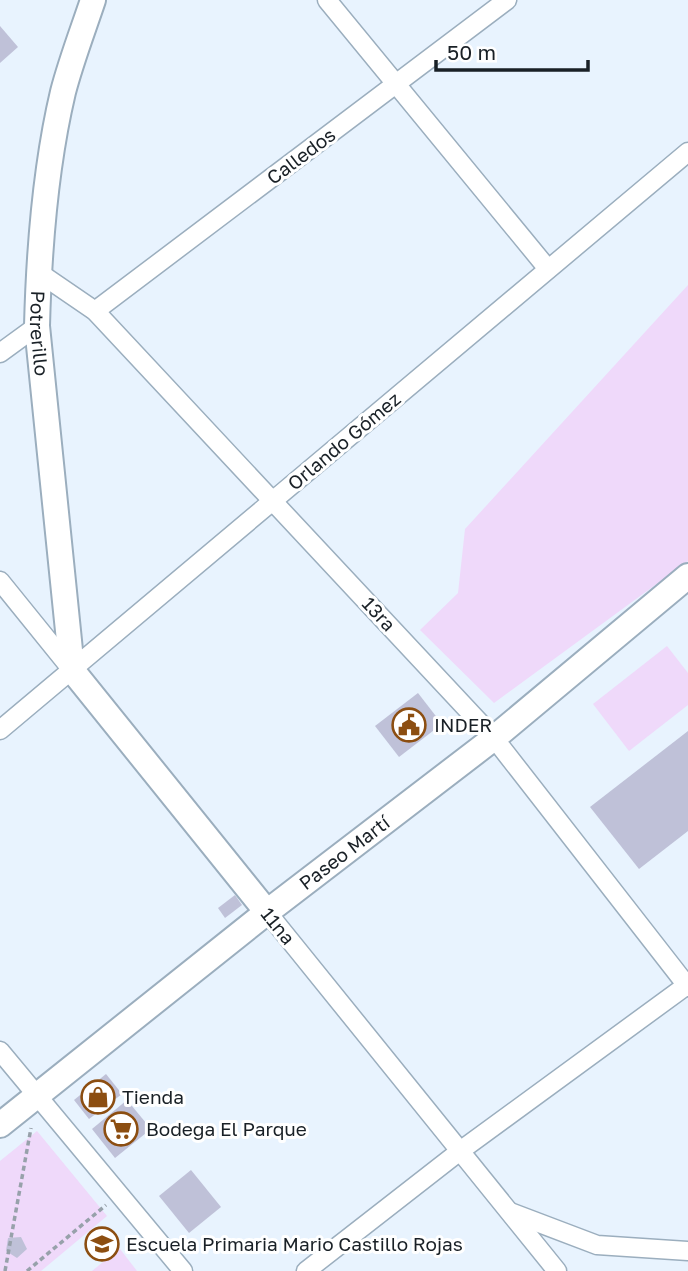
<svg xmlns="http://www.w3.org/2000/svg" width="688" height="1271" font-family="'Golos Text',sans-serif">
  <style>
    .green { fill: #efd9fa }
    .building { fill: #bfc1d8 }
    .lines { fill: none; stroke-linecap: round; stroke-linejoin: round }
    .street-casing { stroke: #9baebe; stroke-width: 21 }
    .secondary-casing { stroke: #9baebe; stroke-width: 28 }
    .path { stroke: #97a1aa; stroke-width: 3.5; stroke-dasharray: 5 3.5; stroke-linecap: butt }
    .street { stroke: #fff; stroke-width: 18 }
    .secondary { stroke: #fff; stroke-width: 24 }
    .labels { text-anchor: middle; stroke-width: 6; stroke-linejoin: round; paint-order: stroke }
    .street-label { font-size: 19px; fill: #192026; stroke: #fff }
    .poi-label { font-size: 19px; fill: #192026; stroke: #fff; text-anchor: start }
  </style>
  <rect width="100%" height="100%" fill="#e8f3fe"/>
  <g class="green">
    <path d="M688,285V561L494,703L420,630L458,593L465,529Z"/>
    <path d="M667,646L688,673V705L629,751L593,704Z"/>
    <path d="M37,1131L107,1216L41,1271H0V1161Z"/>
    <path d="M120,1249L137,1271H92L119,1249Z"/>
  </g>
  <g class="building">
    <path d="M0,26L18,47L0,63Z"/>
    <path d="M418,693L442,724L399,757L375,726Z"/>
    <path d="M688,731V831L639,869L590,807Z"/>
    <path d="M235,895L242,905L225,918L218,908Z"/>
    <path d="M106,1074L122,1094L89,1119L74,1100Z"/>
    <path d="M127,1100L151,1129L115,1158L92,1129Z"/>
    <path d="M191,1170L221,1207L189,1233L159,1196Z"/>
    <path d="M21,1237L27,1249L17,1258L6,1251L8,1238Z"/>
  </g>
  <g class="lines">
    <defs>
      <g id="street">
        <path d="M327,0L548,269"/>
        <path d="M38,272L95,311L494,738L688,987"/>
        <path d="M95,311L507,0"/>
        <path d="M0,353L37,326"/>
        <path d="M0,581L72,670"/>
        <path d="M0,730L688,152"/>
        <path d="M267,912L557,1271"/>
        <path d="M0,1051L183,1271"/>
        <path d="M510,1212L597,1245L688,1251"/>
        <path d="M306,1271L460,1151L687,985"/>
      </g>
      <g id="secondary">
        <path id="s1" d="M93,0C83,30 71,61 63,92C45,168 39,247 37,326L72,670L267,912"/>
        <path id="s2" d="M0,1125L267,912L494,738L688,576"/>
      </g>
    </defs>
    <use href="#street" class="street-casing"/>
    <use href="#secondary" class="secondary-casing"/>
    <g class="path">
      <path d="M5,1271L31,1128"/>
      <path d="M27,1271L106,1205"/>
    </g>
    <use href="#street" class="street"/>
    <use href="#secondary" class="secondary"/>
  </g>
  <defs>
    <symbol id="civic-ring" viewBox="-11 -11 22 22"><circle r="9.5" fill="#fff" stroke="#8c4e11" stroke-width="1.5"/><path d="M-.6-6.5H3V-4.5H.6V-3L4-1V1h2V6H-6V1h2V-1L-.6-3ZM-1.2 2.5V6h2.4V2.5Z" fill="#8c4e11"/></symbol>
    <symbol id="shop-ring" viewBox="-11 -11 22 22"><circle r="9.5" fill="#fff" stroke="#8c4e11" stroke-width="1.5"/><path d="M-5-2.5h2.3a2.7 3.5 0 0 1 5.4 0H5L5.5 6h-11ZM-1.5-2.5h3a1.5 2.3 0 0 0-3 0Z" fill="#8c4e11"/></symbol>
    <symbol id="supermarket-ring" viewBox="-11 -11 22 22"><circle r="9.5" fill="#fff" stroke="#8c4e11" stroke-width="1.5"/><path d="M-6-5.5h2.5l.6 2H6L4.5 2H-2.5L-4.4-4H-6ZM-1.5 3.2a1.3 1.3 0 1 0 .1 0ZM3 3.2a1.3 1.3 0 1 0 .1 0Z" fill="#8c4e11"/></symbol>
    <symbol id="school-ring" viewBox="-11 -11 22 22"><circle r="9.5" fill="#fff" stroke="#8c4e11" stroke-width="1.5"/><path d="M0-5L7-2L0 1L-7-2ZM-4 1L0 2.5L4 1V4Q0 6-4 4Z" fill="#8c4e11"/></symbol>
  </defs>
  <g fill-rule="evenodd">
    <use href="#civic-ring" x="390" y="706" width="38" height="38"/>
    <use href="#shop-ring" x="79" y="1078" width="38" height="38"/>
    <use href="#supermarket-ring" x="102" y="1110" width="38" height="38"/>
    <use href="#school-ring" x="83" y="1225" width="38" height="38"/>
  </g>
  <g class="labels">
    <g class="street-label">
      <text transform="translate(301 156) rotate(-37)" y="7">Calledos</text>
      <text dy="7" stroke="none"><textPath href="#s1" startOffset="340">Potrerillo</textPath></text>
      <text transform="translate(344 441) rotate(-40)" y="7">Orlando Gómez</text>
      <text transform="translate(379 614) rotate(47)" y="7">13ra</text>
      <text dy="7" stroke="none"><textPath href="#s2" startOffset="439">Paseo Martí</textPath></text>
      <text transform="translate(278 926) rotate(51)" y="7">11na</text>
    </g>
    <g class="poi-label">
      <text x="434" y="732">INDER</text>
      <text x="122" y="1104">Tienda</text>
      <text x="146" y="1136">Bodega El Parque</text>
      <text x="126" y="1251">Escuela Primaria Mario Castillo Rojas</text>
    </g>
  </g>
  <path d="M436 60v10h152v-10" fill="none" stroke="#192026" stroke-width="3.5"/>
  <text x="447" y="60" font-size="21" fill="#192026" stroke="#ffffff" stroke-width="5" paint-order="stroke">50 m</text>
</svg>
